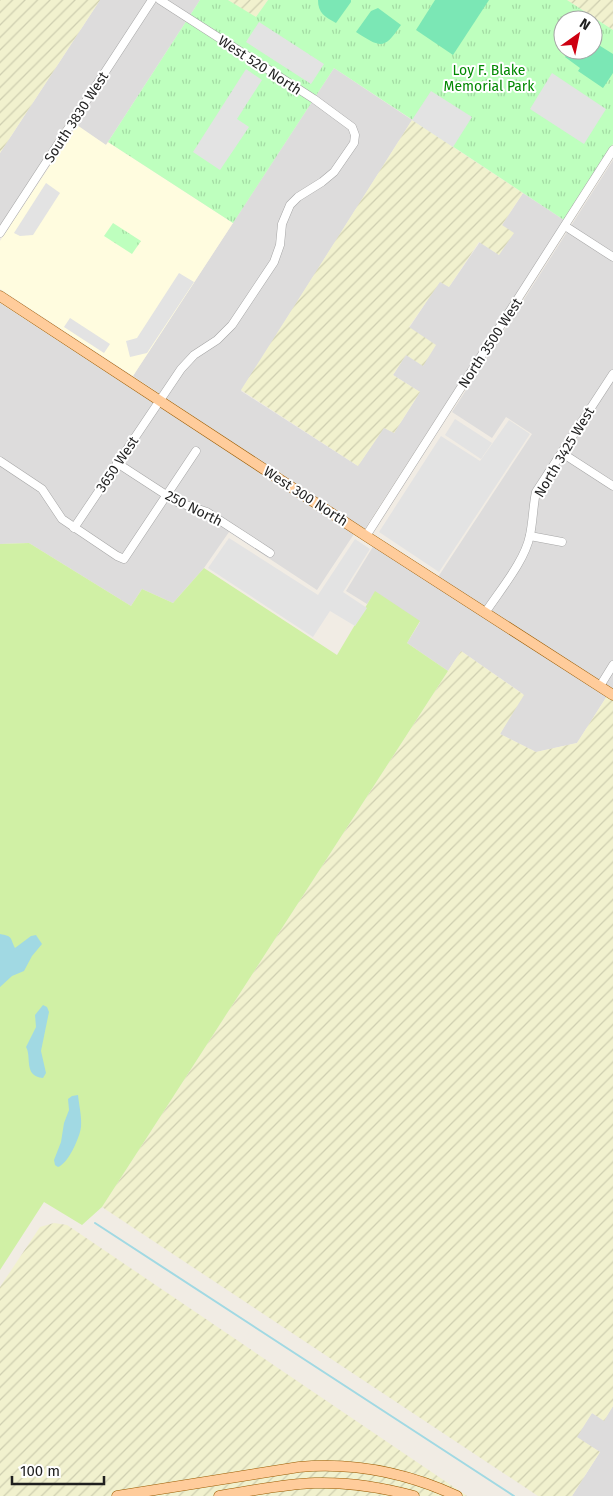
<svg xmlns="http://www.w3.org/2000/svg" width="613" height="1496" font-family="'Fira Sans',sans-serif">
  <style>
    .residential { fill: #dddcdc }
    .education { fill: #fffcdf }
    .farmland { fill: url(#farmland-furrows) }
    .grass { fill: #d0f0a5 }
    .park { fill: url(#park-tufts); fill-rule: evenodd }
    .pitch { fill: #7be7b5 }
    .parking { fill: #e3e3e3 }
    .water { fill: #a1d9e3 }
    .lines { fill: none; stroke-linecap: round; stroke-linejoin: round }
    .stream { stroke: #a1d9e3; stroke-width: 2 }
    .minor-casing { stroke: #a6a6a6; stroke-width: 9 }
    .major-casing { stroke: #9a5b00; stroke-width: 11 }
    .minor { stroke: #fff; stroke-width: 8 }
    .major { stroke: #ffcc9b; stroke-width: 10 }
    .labels { text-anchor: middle; stroke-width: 4; stroke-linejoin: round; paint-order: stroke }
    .street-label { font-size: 14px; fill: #1f1f1f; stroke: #fff }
    .park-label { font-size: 14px; fill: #018901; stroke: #fff }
  </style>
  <defs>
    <pattern id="farmland-furrows" width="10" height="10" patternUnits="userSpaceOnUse" patternTransform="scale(1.25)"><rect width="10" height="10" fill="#f1f1ce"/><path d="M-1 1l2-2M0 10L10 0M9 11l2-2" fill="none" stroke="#ceceb0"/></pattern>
    <pattern id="park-tufts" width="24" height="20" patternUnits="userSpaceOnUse" patternTransform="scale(1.25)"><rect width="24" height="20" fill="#beffbe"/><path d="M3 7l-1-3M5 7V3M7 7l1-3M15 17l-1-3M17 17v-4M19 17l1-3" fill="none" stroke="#a3daa3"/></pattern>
  </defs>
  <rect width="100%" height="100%" fill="#f1ece4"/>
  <g class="residential">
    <path d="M100,0H200L106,145L68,120L0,227V153Z"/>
    <path d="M334,68L412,120L241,391L358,466L384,427L394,433L420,392L393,375L406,355L435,346L409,328L440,281L449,287L480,242L499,255L502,225L523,193L564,220L364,530L133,376Z"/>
    <path d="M613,160V689L438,577L532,434L506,417L492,438L452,412Z"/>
    <path d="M0,303L354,534L317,590L229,532L204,568L173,603L142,589L131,606L29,543L0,544Z"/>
    <path d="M374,545L607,696L577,743L536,752L500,734L523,694L461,651L448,671L407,643L420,622L375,592L367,604L346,591Z"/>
    <path d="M613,1406V1496H572L600,1452L576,1437L592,1413L604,1420Z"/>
  </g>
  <path class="education" d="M77,125L106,145L108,142L233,223L133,376L0,289V241Z"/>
  <g class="farmland">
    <path d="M0,0H100L0,153Z"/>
    <path d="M228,0H268L256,18Z"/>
    <path d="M567,0H613V30Z"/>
    <path d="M412,120L523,193L502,225L514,233L499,255L479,242L449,287L440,282L409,327L436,345L423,366L406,355L393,375L420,392L394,433L384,428L358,466L241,390Z"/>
    <path d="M461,651L524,695L500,734L536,752L577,743L607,696L613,700V1406L604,1421L592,1413L577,1437L600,1452L572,1496H538L102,1207Z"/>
    <path d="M54,1223L67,1225L467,1496H0V1287L40,1227Z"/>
  </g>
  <path class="grass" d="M29,543L131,606L142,589L173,603L204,568L337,655L375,591L420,621L407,643L448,671L102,1207L82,1225L44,1202L0,1270V544Z"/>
  <g class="park">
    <path d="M200,0H228L256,17L268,0H567L613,30V144L564,220L334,68L233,223L108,142ZM563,20H593V50H563Z"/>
    <path d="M113,223L141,241L132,254L104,236Z"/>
  </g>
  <g class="pitch">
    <path d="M318,0H351V2L336,23C325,17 318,13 318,0Z"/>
    <path d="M435,0H489L453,55L416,30Z"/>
    <path d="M378,8L401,25C384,50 381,48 356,32L371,11Z"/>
    <path d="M597,44L613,54V73L603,88L578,71L580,68L565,57L570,50H593V46L594,47Z"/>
  </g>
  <g class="parking">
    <path d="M259,22L324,64L311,84L246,42Z"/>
    <path d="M246,69L262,80L237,119L249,127L220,170L193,152Z"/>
    <path d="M552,73L606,109L584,144L530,109Z"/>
    <path d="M431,91L472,117L453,147L412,120Z"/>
    <path d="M46,183L60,193L33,235L20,236L14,233Z"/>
    <path d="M179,273L194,282L147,353L130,357L126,341L137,338Z"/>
    <path d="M70,318L110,344L104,353L64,327Z"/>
    <path d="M455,419L492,443L481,459L445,435Z"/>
    <path d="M509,420L530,434L439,572L379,532L441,436L480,461Z"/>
    <path d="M229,538L318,595L355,539L370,549L343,592L367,608L355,626L330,611L313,637L208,568Z"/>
  </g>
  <g class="water">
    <path d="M0,934C13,936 10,938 15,948L31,936L36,935L42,944L32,956L24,971L12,976L0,987Z"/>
    <path d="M43,1005L47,1007L49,1012L41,1051L46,1073L43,1078C23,1076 32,1057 26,1047L36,1027L35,1015Z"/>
    <path d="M78,1095C79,1105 82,1117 81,1127C80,1137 68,1164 58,1167L55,1165L54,1160L61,1142L64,1123L69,1110L68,1099L72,1096Z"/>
  </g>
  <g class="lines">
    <path class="stream" d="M95,1223L514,1496"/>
    <defs>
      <g id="minor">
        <path d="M565,226L613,257"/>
        <path d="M0,233L152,0"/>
        <path d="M562,453L613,486"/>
        <path d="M0,461L42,489L62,519L117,556L124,559L196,451"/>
        <path d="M117,463L177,502L207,512L270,553"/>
        <path d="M74,528L181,369L194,355L217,340L232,325L274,262L280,245L282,224L290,205L298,197L322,182L334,172L354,143L355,135L352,127L314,99L160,0"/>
        <path d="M366,536L613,150"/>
        <path d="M530,536L562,542"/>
        <path d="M485,613C500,590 525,561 530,535C533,521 533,506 536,492L613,374"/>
        <path d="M600,686L613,665"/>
      </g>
      <g id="major">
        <path d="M0,296L366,536L613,695"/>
        <path d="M117,1496L299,1467C354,1462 407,1473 457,1496"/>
        <path d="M219,1496C251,1491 283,1484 315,1483C348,1482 381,1487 414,1496"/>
      </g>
    </defs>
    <use href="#minor" class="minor-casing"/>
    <use href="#major" class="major-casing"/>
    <use href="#minor" class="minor"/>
    <use href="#major" class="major"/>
  </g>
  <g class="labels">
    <g class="street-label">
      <text transform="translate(260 65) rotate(33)" y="5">West 520 North</text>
      <text transform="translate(76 117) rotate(-57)" y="5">South 3830 West</text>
      <text transform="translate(490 343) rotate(-57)" y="5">North 3500 West</text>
      <text transform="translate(564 452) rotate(-59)" y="5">North 3425 West</text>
      <text transform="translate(117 464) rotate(-56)" y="5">3650 West</text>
      <text transform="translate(306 496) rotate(33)" y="5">West 300 North</text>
      <text transform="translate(194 508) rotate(27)" y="5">250 North</text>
    </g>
    <g class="park-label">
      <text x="489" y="75">Loy F. Blake<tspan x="489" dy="16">Memorial Park</tspan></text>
    </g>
  </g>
  <g transform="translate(578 35) rotate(33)"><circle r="24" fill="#ffffff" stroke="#a5a5a5"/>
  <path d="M0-4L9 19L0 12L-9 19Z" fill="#ce0011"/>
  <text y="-8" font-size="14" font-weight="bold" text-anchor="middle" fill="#1f1f1f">N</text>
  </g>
  <path d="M12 1476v8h92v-8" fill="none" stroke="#1f1f1f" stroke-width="2.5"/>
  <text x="20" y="1476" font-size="15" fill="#1f1f1f" stroke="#ffffff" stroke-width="4" paint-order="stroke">100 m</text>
</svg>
